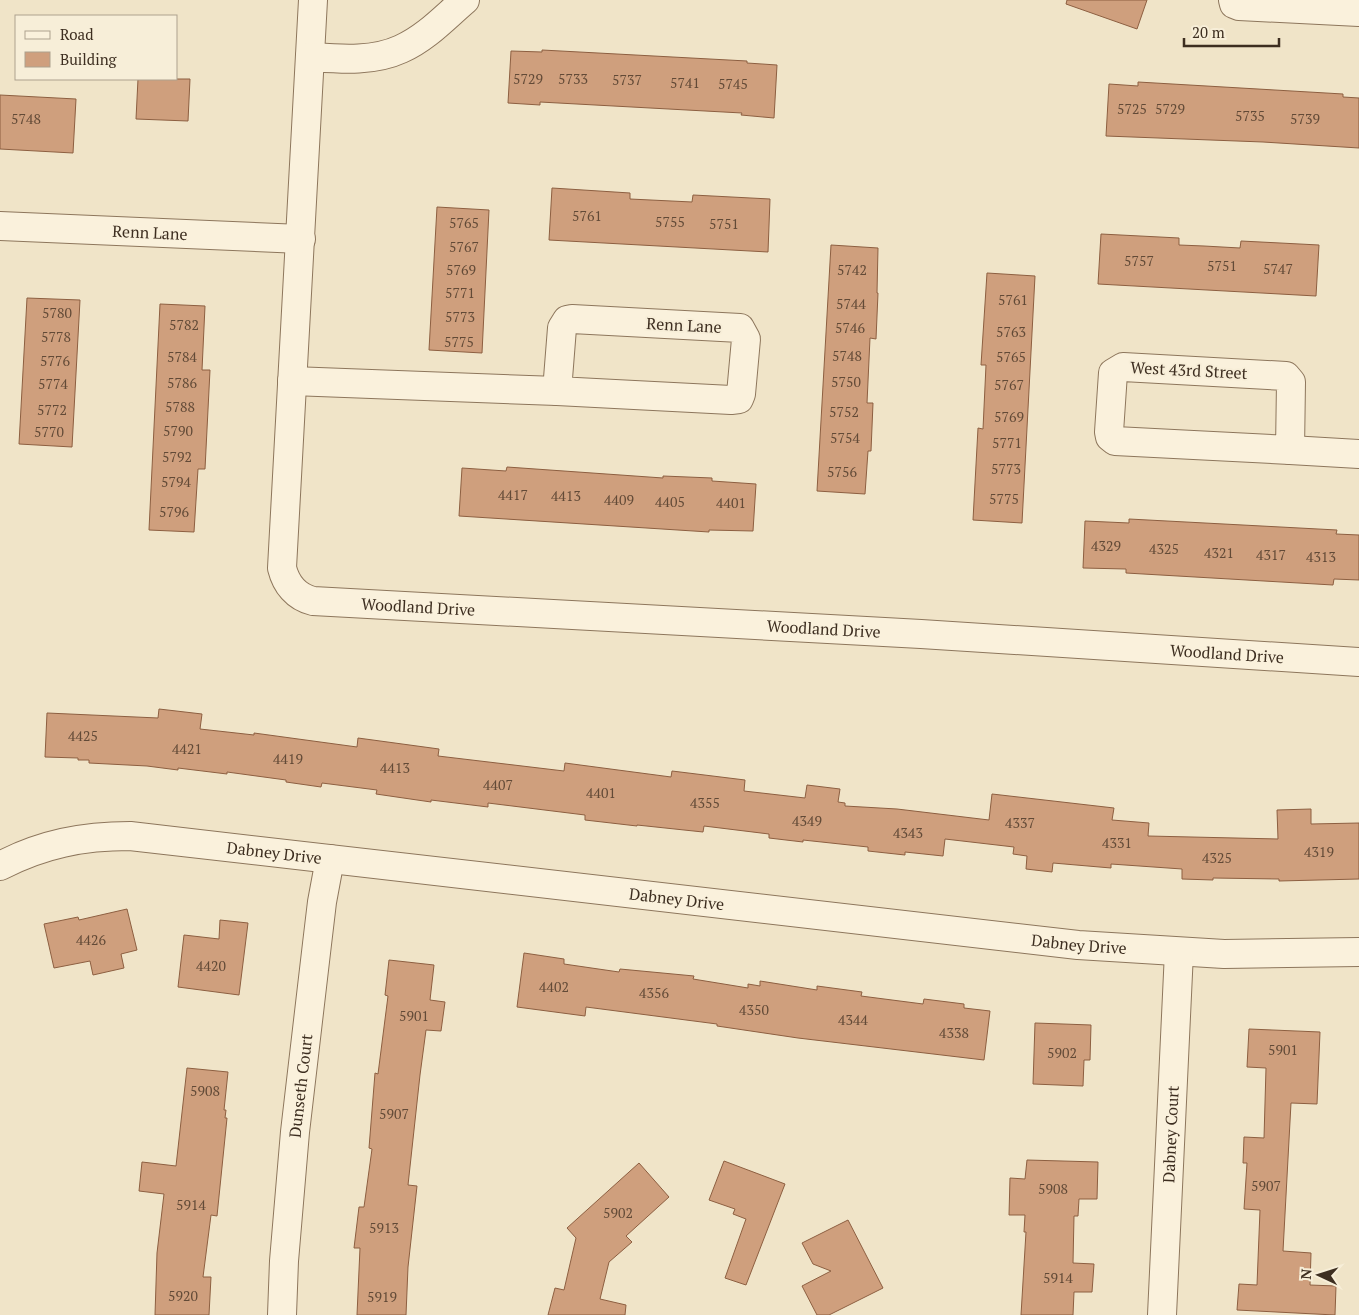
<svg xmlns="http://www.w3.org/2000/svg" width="1359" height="1315" font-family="'PT Serif',serif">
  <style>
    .building { fill: #cf9f7d; stroke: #8d5f41 }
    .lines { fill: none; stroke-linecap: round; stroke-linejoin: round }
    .street-casing { stroke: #8d765c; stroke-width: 30 }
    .street { stroke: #faf1dc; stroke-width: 28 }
    .labels { text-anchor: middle; stroke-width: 4; stroke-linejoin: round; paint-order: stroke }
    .number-label { font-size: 14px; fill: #624a37 }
    .street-label { font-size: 16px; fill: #3d2e20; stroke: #f7eed8 }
  </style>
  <rect width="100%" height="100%" fill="#f0e4c8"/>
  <g class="building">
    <path d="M1067,0H1147L1137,29L1066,4Z"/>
    <path d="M542,50L747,61V63L777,65L774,118L741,115L742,113L540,102V105L508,103L511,51L542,52Z"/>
    <path d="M138,79H190L188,121L136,119Z"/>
    <path d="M1138,82L1343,94V97L1359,98V148L1263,142L1106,136L1109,84L1138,86Z"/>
    <path d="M0,95L76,99L73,153L0,149Z"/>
    <path d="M552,188L630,193V199L692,202L693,195L770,199L768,252L549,240Z"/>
    <path d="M437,207L489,210L482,353L429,350Z"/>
    <path d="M1101,234L1179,238V245L1204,246L1240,248L1241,241L1319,245L1316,296L1098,284Z"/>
    <path d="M831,245L878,248L877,293H878L876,339L870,338L867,403H873L871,451H868L865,494L817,491Z"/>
    <path d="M987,273L1035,276L1022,523L973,520L978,428L983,429L986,365H981Z"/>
    <path d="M27,298L80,300L72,447L19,444Z"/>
    <path d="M160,304L205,306L202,370H210L205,469H198L194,532L149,530Z"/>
    <path d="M507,467L663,478V476L712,478V481L756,484L753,531L709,530V532L459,516L462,468L506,471Z"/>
    <path d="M1129,519L1337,530L1336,534L1359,535V580L1334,579L1333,585L1126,573V569L1083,568L1085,521L1129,523Z"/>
    <path d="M159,709L202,714L200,729L254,735V733L357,747L358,738L439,749L438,756L564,771L565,763L671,777L672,771L745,780L744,791L805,798L807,785L840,789L838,802L845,803V806L897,809L989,820L992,794L1114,808L1112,820L1149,823L1148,836L1278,839L1277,810L1311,809V824L1359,823V879L1279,881V879L1213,878V880L1182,879V869L1111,864V868L1053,863L1052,872L1026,869L1027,856L1013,854L1014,847L945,839L943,856L905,852V855L868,851V847L803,840V842L769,838V834L704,826L703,832L637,825V826L585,820V815L488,803V807L431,800V802L376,794L377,790L322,783L321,787L286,782V780L227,772V774L178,768V770L147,766L89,763V760H78V758L45,757L47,713L158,718Z"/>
    <path d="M127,909L137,950L121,954L124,968L93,975L90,961L54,968L44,924L78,917L79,920Z"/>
    <path d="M220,920L248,923L239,995L178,987L184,935L219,939Z"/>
    <path d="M524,953L564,959V964L619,972L620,969L694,976L693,979L748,988V984L760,986V981L817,990V986L862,992L861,996L923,1004L924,999L964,1004V1008L990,1011L984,1060L798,1038L717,1026V1024L586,1007L585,1016L517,1007Z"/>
    <path d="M389,960L434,965L430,1000L445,1002L441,1031L426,1030L420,1075L408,1185L417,1186L408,1267L406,1315H357L360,1248H354L359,1207H364L372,1149L369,1148L375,1073L378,1074L388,996L385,995Z"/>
    <path d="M1035,1023L1091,1025L1090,1060H1084L1083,1086L1033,1084Z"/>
    <path d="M1249,1029L1320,1032L1317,1104L1291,1103L1283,1251L1311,1253L1310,1285L1336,1286L1335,1315L1237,1310L1239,1284L1257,1285L1260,1210L1244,1209L1247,1163H1243L1244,1137L1264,1138L1266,1068L1247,1067Z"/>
    <path d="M187,1068L228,1072L224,1110H226L225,1118H227L217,1216L211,1215L203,1277H211L209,1315H155L157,1253L164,1194L139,1191L142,1162L176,1166Z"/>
    <path d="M1027,1160L1098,1162L1097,1199H1079L1078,1216H1074L1073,1263L1094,1264L1092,1292H1074L1073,1315H1021L1026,1232H1024L1025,1215H1009L1010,1178L1025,1179Z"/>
    <path d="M724,1161L785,1184L746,1285L725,1278L746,1219L733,1214L735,1209L709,1200Z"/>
    <path d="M639,1163L669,1197L626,1236L632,1242L609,1262L600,1299L626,1305L625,1315H548L555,1288L564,1290L576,1238L567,1228Z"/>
    <path d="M848,1220L883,1288L829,1315H817L802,1286L831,1271L813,1264L802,1243Z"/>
  </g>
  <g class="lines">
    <defs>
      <g id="street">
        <path id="s1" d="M313,0L282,568C286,584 296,597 313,601L921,634L1359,662"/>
        <path d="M1233,0L1234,4L1239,6L1359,12"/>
        <path d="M310,57C340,59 373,62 401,49C426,38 445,17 465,0"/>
        <path id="s2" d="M0,226L301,239"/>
        <path d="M572,319L740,328L746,339L741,394L739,399L731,400L557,391L562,328L567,320Z"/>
        <path d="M1123,367L1286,376L1291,382L1290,450L1115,441L1110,437L1109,432L1113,373Z"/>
        <path d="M292,381L557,391"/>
        <path d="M1290,450L1359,454"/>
        <path id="s3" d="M0,866C42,844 83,836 130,836L1078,945L1224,954L1359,952"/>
        <path id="s4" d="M282,1315L284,1261L295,1132L317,944L322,902L330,859"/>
        <path id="s5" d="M1162,1315L1179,952"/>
      </g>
    </defs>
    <use href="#street" class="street-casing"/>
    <use href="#street" class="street"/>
  </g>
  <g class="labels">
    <g class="number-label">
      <text x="528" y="84">5729</text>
      <text x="573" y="84">5733</text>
      <text x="627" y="85">5737</text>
      <text x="685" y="88">5741</text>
      <text x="733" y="89">5745</text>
      <text x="1132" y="114">5725</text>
      <text x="1170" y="114">5729</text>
      <text x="1250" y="121">5735</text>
      <text x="26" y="124">5748</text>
      <text x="1305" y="124">5739</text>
      <text x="587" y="221">5761</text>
      <text x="670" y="227">5755</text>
      <text x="464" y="228">5765</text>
      <text x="724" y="229">5751</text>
      <text x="464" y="252">5767</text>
      <text x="1139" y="266">5757</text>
      <text x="1222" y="271">5751</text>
      <text x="1278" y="274">5747</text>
      <text x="461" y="275">5769</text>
      <text x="852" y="275">5742</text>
      <text x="460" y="298">5771</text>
      <text x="1013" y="305">5761</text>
      <text x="851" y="309">5744</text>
      <text x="57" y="318">5780</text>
      <text x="460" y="322">5773</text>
      <text x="184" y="330">5782</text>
      <text x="850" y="333">5746</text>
      <text x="1011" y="337">5763</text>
      <text x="56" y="342">5778</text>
      <text x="459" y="347">5775</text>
      <text x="847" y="361">5748</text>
      <text x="182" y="362">5784</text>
      <text x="1011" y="362">5765</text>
      <text x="55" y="366">5776</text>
      <text x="846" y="387">5750</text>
      <text x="182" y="388">5786</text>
      <text x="53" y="389">5774</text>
      <text x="1009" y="390">5767</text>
      <text x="180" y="412">5788</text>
      <text x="52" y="415">5772</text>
      <text x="844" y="417">5752</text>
      <text x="1009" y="422">5769</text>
      <text x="178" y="436">5790</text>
      <text x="49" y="437">5770</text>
      <text x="845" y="443">5754</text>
      <text x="1007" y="448">5771</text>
      <text x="177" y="462">5792</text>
      <text x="1006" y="474">5773</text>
      <text x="842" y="477">5756</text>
      <text x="176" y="487">5794</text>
      <text x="513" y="500">4417</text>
      <text x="566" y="501">4413</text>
      <text x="1004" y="504">5775</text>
      <text x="619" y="505">4409</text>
      <text x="670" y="507">4405</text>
      <text x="731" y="508">4401</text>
      <text x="174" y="517">5796</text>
      <text x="1106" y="551">4329</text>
      <text x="1164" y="554">4325</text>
      <text x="1219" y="558">4321</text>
      <text x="1271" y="560">4317</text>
      <text x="1321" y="562">4313</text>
      <text x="83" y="741">4425</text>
      <text x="187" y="754">4421</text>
      <text x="288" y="764">4419</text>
      <text x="395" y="773">4413</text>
      <text x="498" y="790">4407</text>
      <text x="601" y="798">4401</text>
      <text x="705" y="808">4355</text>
      <text x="807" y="826">4349</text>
      <text x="1020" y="828">4337</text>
      <text x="908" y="838">4343</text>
      <text x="1117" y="848">4331</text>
      <text x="1319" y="857">4319</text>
      <text x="1217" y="863">4325</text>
      <text x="91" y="945">4426</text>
      <text x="211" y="971">4420</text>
      <text x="554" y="992">4402</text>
      <text x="654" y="998">4356</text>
      <text x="754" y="1015">4350</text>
      <text x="414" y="1021">5901</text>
      <text x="853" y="1025">4344</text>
      <text x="954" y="1038">4338</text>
      <text x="1283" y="1055">5901</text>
      <text x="1062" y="1058">5902</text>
      <text x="205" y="1096">5908</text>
      <text x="394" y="1119">5907</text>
      <text x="1266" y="1191">5907</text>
      <text x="1053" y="1194">5908</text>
      <text x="191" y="1210">5914</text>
      <text x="618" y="1218">5902</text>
      <text x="384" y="1233">5913</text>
      <text x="1058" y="1283">5914</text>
      <text x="183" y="1301">5920</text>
      <text x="382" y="1302">5919</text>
    </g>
    <g class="street-label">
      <text dy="6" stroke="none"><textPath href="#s2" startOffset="150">Renn Lane</textPath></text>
      <text transform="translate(684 325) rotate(3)" y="6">Renn Lane</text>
      <text transform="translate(1189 370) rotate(3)" y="6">West 43rd Street</text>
      <text dy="6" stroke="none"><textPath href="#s1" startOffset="722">Woodland Drive</textPath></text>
      <text dy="6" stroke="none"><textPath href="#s1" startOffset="1128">Woodland Drive</textPath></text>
      <text dy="6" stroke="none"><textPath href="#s1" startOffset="1532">Woodland Drive</textPath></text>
      <text dy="6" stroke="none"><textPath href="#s3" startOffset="280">Dabney Drive</textPath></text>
      <text dy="6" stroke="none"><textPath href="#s3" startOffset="685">Dabney Drive</textPath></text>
      <text dy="6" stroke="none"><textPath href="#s3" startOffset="1090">Dabney Drive</textPath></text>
      <text dy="6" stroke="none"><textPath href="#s4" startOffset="230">Dunseth Court</textPath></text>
      <text dy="6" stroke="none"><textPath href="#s5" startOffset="181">Dabney Court</textPath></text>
    </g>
  </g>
  <rect x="15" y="15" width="162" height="65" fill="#f7eed8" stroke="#ada18e"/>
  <rect x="25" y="31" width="25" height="8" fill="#faf1dc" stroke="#ada18e"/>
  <text x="60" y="40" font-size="15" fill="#3d2e20">Road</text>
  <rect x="25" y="52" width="25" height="15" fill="#cf9f7d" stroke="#ada18e"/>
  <text x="60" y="65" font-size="15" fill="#3d2e20">Building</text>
  <g transform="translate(1319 1275) rotate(274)" stroke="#f7eed8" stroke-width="4" paint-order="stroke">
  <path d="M0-4L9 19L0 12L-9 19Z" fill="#3d2e20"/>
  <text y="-8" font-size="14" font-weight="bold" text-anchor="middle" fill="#3d2e20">N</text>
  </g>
  <path d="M1184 38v8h95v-8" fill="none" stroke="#3d2e20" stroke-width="2.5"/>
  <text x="1192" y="38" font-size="15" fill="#3d2e20" stroke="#f7eed8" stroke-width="4" paint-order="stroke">20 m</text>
</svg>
